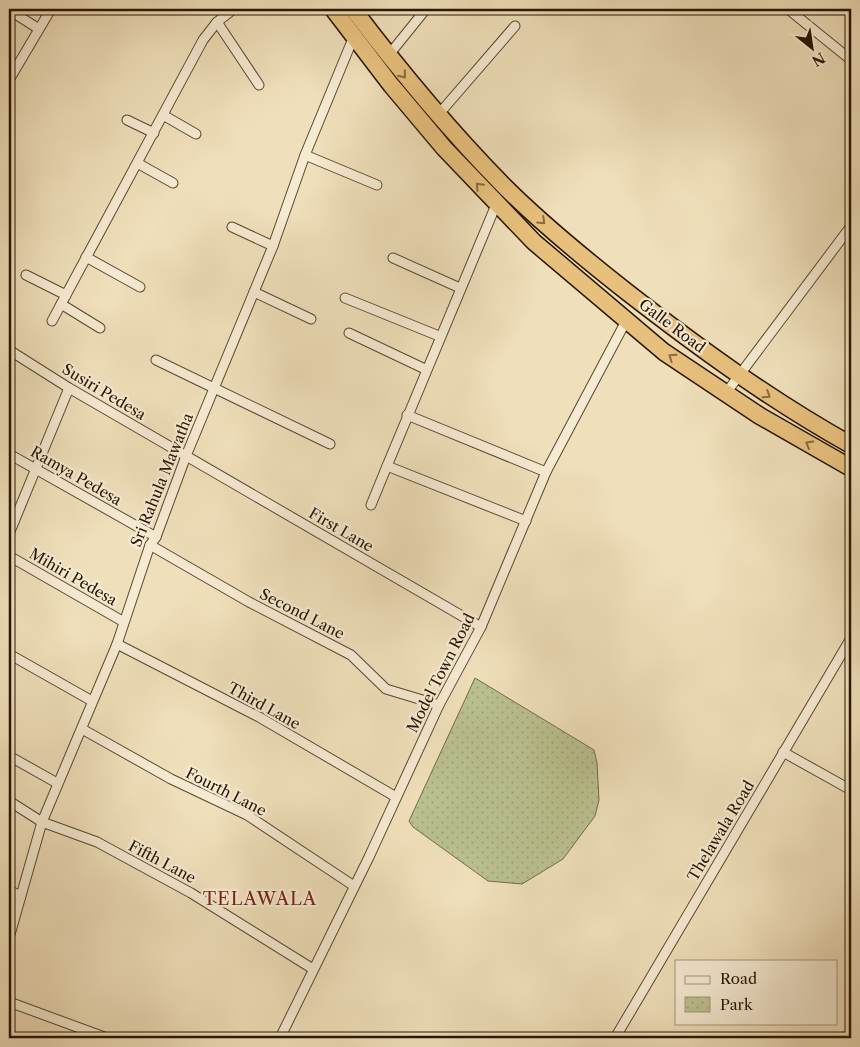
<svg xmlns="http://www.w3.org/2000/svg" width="860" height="1047" font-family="'Libre Caslon Text',serif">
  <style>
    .park { fill: url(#park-dots); stroke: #706c48 }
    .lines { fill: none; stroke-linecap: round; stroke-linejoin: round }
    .street-casing { stroke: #59482e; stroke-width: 11 }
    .highway-casing { stroke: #271600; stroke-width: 19 }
    .street { stroke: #f5ead2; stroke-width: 9 }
    .highway { stroke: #e8c07d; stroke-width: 16 }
    .oneway { stroke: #886b3e }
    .labels { text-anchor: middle; stroke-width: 4.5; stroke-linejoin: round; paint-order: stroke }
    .street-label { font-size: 15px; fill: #271600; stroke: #f5ead2 }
    .quarter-label { font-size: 18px; letter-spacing: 1px; fill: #7a1f14; stroke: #f5ead2 }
  </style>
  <defs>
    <pattern id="park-dots" width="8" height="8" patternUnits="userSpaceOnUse" patternTransform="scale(1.25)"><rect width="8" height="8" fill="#bac18f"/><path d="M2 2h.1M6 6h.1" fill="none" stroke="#a0a57a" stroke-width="1.8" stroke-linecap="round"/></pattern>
  </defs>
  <rect width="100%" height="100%" fill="#efdfba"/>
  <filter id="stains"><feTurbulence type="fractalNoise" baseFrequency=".004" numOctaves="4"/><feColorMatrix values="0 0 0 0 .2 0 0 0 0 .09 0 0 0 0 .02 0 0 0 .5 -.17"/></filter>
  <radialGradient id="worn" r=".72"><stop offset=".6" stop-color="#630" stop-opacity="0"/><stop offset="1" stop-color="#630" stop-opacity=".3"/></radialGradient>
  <path class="park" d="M475,678L594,750L597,763L599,800L595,816L563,859L522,884L488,881L413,827L409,821Z"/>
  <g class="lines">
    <defs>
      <g id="street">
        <path d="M788,9L851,60"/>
        <path d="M9,10L39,29"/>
        <path d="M217,22L259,85"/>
        <path d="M388,56L426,9"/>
        <path d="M9,80L51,9"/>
        <path d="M163,115L196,134"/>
        <path d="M438,115L515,26"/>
        <path d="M127,120L154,133"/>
        <path d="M305,155L377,185"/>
        <path d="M139,164L173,183"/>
        <path d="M498,200L387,466L526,521"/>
        <path d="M232,227L273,246"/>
        <path d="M86,257L140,287"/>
        <path d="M393,258L460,288"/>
        <path d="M26,275L66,295"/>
        <path d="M254,292L311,319"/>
        <path d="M345,298L439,336"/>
        <path d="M61,304L100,328"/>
        <path d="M52,321L203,40L217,22L234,9"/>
        <path d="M349,333L425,369"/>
        <path d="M9,350L69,388L481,627"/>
        <path d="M156,360L330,444"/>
        <path d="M726,393L851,226"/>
        <path d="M407,415L546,472"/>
        <path d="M9,454L156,537"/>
        <path d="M371,505L387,466"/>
        <path d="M9,534L69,388"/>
        <path d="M150,545L249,602L351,655L386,689L439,705"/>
        <path d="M9,556L124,622"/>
        <path d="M117,644L259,717L396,797"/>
        <path d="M9,654L92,701"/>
        <path d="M82,729L171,779L247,815L354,886"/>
        <path d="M783,752L851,790"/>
        <path d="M9,756L57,783"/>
        <path d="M9,801L42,822L97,842L191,893L313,969"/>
        <path d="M9,890L20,896"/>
        <path d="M9,938L42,822L117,644L150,545L156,537L186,456L273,246L305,155L354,36"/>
        <path d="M9,1002L107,1038"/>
        <path d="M280,1038L369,857L439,705L481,627L546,472L626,321"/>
        <path d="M615,1038L851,638"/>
      </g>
      <g id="highway">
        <path d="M333,9L391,85L444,148L534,242L664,352L760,416L851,468"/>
        <path d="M353,9C400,71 449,130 504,186C543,225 585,259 627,292C699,348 772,401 851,445"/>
      </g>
    </defs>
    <use href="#street" class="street-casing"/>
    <use href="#highway" class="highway-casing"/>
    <use href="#street" class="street"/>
    <use href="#highway" class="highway"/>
  </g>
  <defs><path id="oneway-chevron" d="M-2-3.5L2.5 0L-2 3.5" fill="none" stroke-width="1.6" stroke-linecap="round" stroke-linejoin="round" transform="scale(1.25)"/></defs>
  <g class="oneway">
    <use href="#oneway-chevron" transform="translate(403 75) rotate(51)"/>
    <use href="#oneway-chevron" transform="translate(479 186) rotate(-133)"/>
    <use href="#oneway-chevron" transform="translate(542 221) rotate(43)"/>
    <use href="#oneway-chevron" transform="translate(672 357) rotate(-146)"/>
    <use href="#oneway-chevron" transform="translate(767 395) rotate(33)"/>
    <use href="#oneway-chevron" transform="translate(809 444) rotate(-150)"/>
  </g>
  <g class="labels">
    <g class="street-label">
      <text transform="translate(672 326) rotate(37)" y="5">Galle Road</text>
      <text transform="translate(104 392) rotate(31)" y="5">Susiri Pedesa</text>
      <text transform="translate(76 476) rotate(30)" y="5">Ramya Pedesa</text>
      <text transform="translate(162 480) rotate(-68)" y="5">Sri Rahula Mawatha</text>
      <text transform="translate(341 530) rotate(30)" y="5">First Lane</text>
      <text transform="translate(73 577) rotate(30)" y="5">Mihiri Pedesa</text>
      <text transform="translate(302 614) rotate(27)" y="5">Second Lane</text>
      <text transform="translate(441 673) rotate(-63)" y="5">Model Town Road</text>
      <text transform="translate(264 706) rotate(29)" y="5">Third Lane</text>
      <text transform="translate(226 792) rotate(27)" y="5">Fourth Lane</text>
      <text transform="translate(721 831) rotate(-59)" y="5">Thelawala Road</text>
      <text transform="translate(162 862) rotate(28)" y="5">Fifth Lane</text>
    </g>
    <g class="quarter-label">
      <text x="260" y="905">TELAWALA</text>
    </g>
  </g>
  <rect width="860" height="1047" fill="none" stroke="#efdfba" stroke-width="30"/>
  <rect x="10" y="10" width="840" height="1027" fill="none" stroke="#271600" stroke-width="2.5"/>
  <rect x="15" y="15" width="830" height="1017" fill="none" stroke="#271600"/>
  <rect x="675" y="960" width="162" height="65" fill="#f5ead2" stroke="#a3957e"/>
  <rect x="685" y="976" width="25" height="8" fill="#f5ead2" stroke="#a3957e"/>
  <text x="720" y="984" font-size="15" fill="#271600">Road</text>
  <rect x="685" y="997" width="25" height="15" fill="url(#park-dots)" stroke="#a3957e"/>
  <text x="720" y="1010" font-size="15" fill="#271600">Park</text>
  <g transform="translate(812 48) rotate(150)" stroke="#f5ead2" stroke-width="4" paint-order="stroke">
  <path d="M0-4L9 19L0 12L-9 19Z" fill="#271600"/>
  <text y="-8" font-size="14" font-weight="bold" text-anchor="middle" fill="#271600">N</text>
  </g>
  <rect width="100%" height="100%" filter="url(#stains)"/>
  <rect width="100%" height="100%" fill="url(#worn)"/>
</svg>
